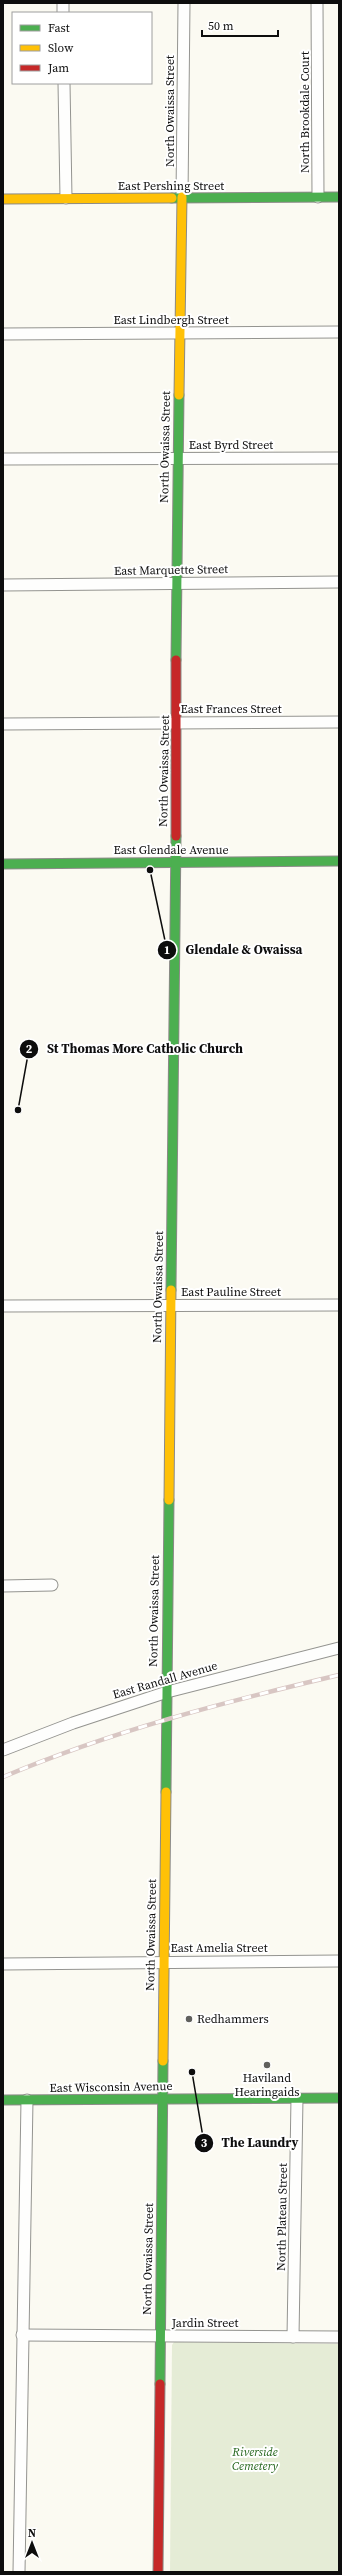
<svg xmlns="http://www.w3.org/2000/svg" width="342" height="2575" font-family="'Source Serif 4',serif">
  <style>
    .cemetery { fill: #e5ecd6 }
    .lines { fill: none; stroke-linecap: round; stroke-linejoin: round }
    .street-casing { stroke: #949490; stroke-width: 13 }
    .fast-casing { stroke: #8b8a87; stroke-width: 11 }
    .slow-casing { stroke: #8b8a87; stroke-width: 11 }
    .jam-casing { stroke: #8b8a87; stroke-width: 11 }
    .street { stroke: #fefefd; stroke-width: 11 }
    .fast { stroke: #4caf50; stroke-width: 9 }
    .slow { stroke: #ffc107; stroke-width: 9 }
    .jam { stroke: #c62828; stroke-width: 9 }
    .rail-casing { stroke: #d8c6c3; stroke-width: 4.5 }
    .rail { stroke: #fff; stroke-width: 3; stroke-dasharray: 9; stroke-linecap: butt }
    .poi-dot { fill: #60605d; stroke: #fff; stroke-width: 1.5 }
    .labels { text-anchor: middle; stroke-width: 4; stroke-linejoin: round; paint-order: stroke }
    .street-label { font-size: 12px; fill: #0d0d0d; stroke: #fff }
    .poi-label { font-size: 12px; fill: #0d0d0d; stroke: #fff; text-anchor: start }
    .park-label { font-size: 12px; font-style: italic; fill: #25661d; stroke: #fff }
    .leader { fill: none; stroke: #0d0d0d; stroke-width: 1.5 }
    .callout-dot { fill: #0d0d0d; stroke: #fff; stroke-width: 1.5 }
    .mark-label { font-size: 12px; text-anchor: middle; font-weight: bold; fill: #fff }
    .callout-label { font-size: 13px; text-anchor: middle; font-weight: bold; fill: #0d0d0d; stroke: #fff; stroke-width: 4; stroke-linejoin: round; paint-order: stroke }
  </style>
  <rect width="100%" height="100%" fill="#fbfaf2"/>
  <path class="cemetery" d="M174,2342L339,2344V2572H170L172,2345Z"/>
  <g class="lines">
    <defs>
      <g id="street">
        <path d="M63,3V13"/>
        <path d="M317,3L318,197"/>
        <path d="M64,83L66,198"/>
        <path d="M182,197L184,3"/>
        <path d="M3,334L339,332"/>
        <path d="M3,459L339,458"/>
        <path d="M3,585L339,582"/>
        <path d="M3,724L339,722"/>
        <path d="M3,1306L339,1305"/>
        <path d="M3,1586L52,1585"/>
        <path d="M3,1750L73,1723L167,1692L339,1648"/>
        <path d="M3,1964L339,1961"/>
        <path d="M22,2335L339,2337"/>
        <path d="M293,2337L297,2098"/>
        <path d="M19,2572L27,2100"/>
      </g>
      <g id="fast">
        <path d="M172,198L339,197"/>
        <path d="M176,660L179,395"/>
        <path d="M3,864L339,861"/>
        <path d="M171,1290L176,836"/>
        <path d="M166,1792L169,1500"/>
        <path d="M3,2100L339,2098"/>
        <path d="M160,2384L163,2061"/>
      </g>
      <g id="slow">
        <path d="M3,199L172,198"/>
        <path d="M179,395L182,197"/>
        <path d="M169,1500L171,1290"/>
        <path d="M163,2061L166,1792"/>
      </g>
      <g id="jam">
        <path d="M176,660V836"/>
        <path d="M158,2572L160,2384"/>
      </g>
    </defs>
    <use href="#street" class="street-casing"/>
    <use href="#fast" class="fast-casing"/>
    <use href="#slow" class="slow-casing"/>
    <use href="#jam" class="jam-casing"/>
    <use href="#street" class="street"/>
    <use href="#fast" class="fast"/>
    <use href="#slow" class="slow"/>
    <use href="#jam" class="jam"/>
    <defs>
      <path id="rail" d="M3,1777C112,1731 224,1702 339,1675"/>
    </defs>
    <use href="#rail" class="rail-casing"/>
    <use href="#rail" class="rail"/>
  </g>
  <g class="poi-dot">
    <circle cx="189" cy="2019" r="4"/>
    <circle cx="267" cy="2065" r="4"/>
  </g>
  <g class="labels">
    <g class="street-label">
      <text transform="translate(170 111) rotate(-90)" y="4">North Owaissa Street</text>
      <text transform="translate(305 112) rotate(-90)" y="4">North Brookdale Court</text>
      <text x="171" y="190">East Pershing Street</text>
      <text x="171" y="324">East Lindbergh Street</text>
      <text x="231" y="449">East Byrd Street</text>
      <text transform="translate(165 447) rotate(-89)" y="4">North Owaissa Street</text>
      <text transform="translate(171 570) rotate(-1)" y="4">East Marquette Street</text>
      <text x="231" y="713">East Frances Street</text>
      <text transform="translate(164 771) rotate(-89)" y="4">North Owaissa Street</text>
      <text x="171" y="854">East Glendale Avenue</text>
      <text transform="translate(158 1287) rotate(-89)" y="4">North Owaissa Street</text>
      <text x="231" y="1296">East Pauline Street</text>
      <text transform="translate(154 1611) rotate(-89)" y="4">North Owaissa Street</text>
      <text transform="translate(165 1680) rotate(-16)" y="4">East Randall Avenue</text>
      <text transform="translate(151 1935) rotate(-89)" y="4">North Owaissa Street</text>
      <text x="219" y="1952">East Amelia Street</text>
      <text transform="translate(111 2087) rotate(-1)" y="4">East Wisconsin Avenue</text>
      <text transform="translate(282 2217) rotate(-89)" y="4">North Plateau Street</text>
      <text transform="translate(148 2259) rotate(-89)" y="4">North Owaissa Street</text>
      <text x="205" y="2327">Jardin Street</text>
    </g>
    <g class="poi-label">
      <text x="197" y="2023">Redhammers</text>
      <text x="267" y="2082" text-anchor="middle">Haviland<tspan x="267" dy="14">Hearingaids</tspan></text>
    </g>
    <g class="park-label">
      <text x="255" y="2456">Riverside<tspan x="255" dy="14">Cemetery</tspan></text>
    </g>
  </g>
  <path class="leader" d="M150 870L167 950M18 1110L29 1049M192 2072L204 2143"/>
  <g class="callout-dot">
    <circle cx="150" cy="870" r="4"/>
    <circle cx="18" cy="1110" r="4"/>
    <circle cx="192" cy="2072" r="4"/>
    <circle cx="167" cy="950" r="10"/>
    <circle cx="29" cy="1049" r="10"/>
    <circle cx="204" cy="2143" r="10"/>
  </g>
  <g class="mark-label">
    <text x="167" y="954">1</text>
    <text x="29" y="1053">2</text>
    <text x="204" y="2147">3</text>
  </g>
  <g class="callout-label">
    <text x="244" y="954">Glendale &amp; Owaissa</text>
    <text x="145" y="1053">St Thomas More Catholic Church</text>
    <text x="260" y="2147">The Laundry</text>
  </g>
  <rect width="342" height="2575" fill="none" stroke="#0d0d0d" stroke-width="8"/>
  <rect x="12" y="12" width="140" height="72" fill="#ffffff" stroke="#9e9e9e"/>
  <rect x="20" y="25" width="20" height="6" fill="#4caf50" stroke="#9e9e9e"/>
  <text x="48" y="32" font-size="12" fill="#0d0d0d">Fast</text>
  <rect x="20" y="45" width="20" height="6" fill="#ffc107" stroke="#9e9e9e"/>
  <text x="48" y="52" font-size="12" fill="#0d0d0d">Slow</text>
  <rect x="20" y="65" width="20" height="6" fill="#c62828" stroke="#9e9e9e"/>
  <text x="48" y="72" font-size="12" fill="#0d0d0d">Jam</text>
  <g transform="translate(32 2543)" stroke="#ffffff" stroke-width="3" paint-order="stroke">
  <path d="M0-3L7 15L0 10L-7 15Z" fill="#0d0d0d"/>
  <text y="-6" font-size="11" font-weight="bold" text-anchor="middle" fill="#0d0d0d">N</text>
  </g>
  <path d="M202 30v6h76v-6" fill="none" stroke="#0d0d0d" stroke-width="2"/>
  <text x="208" y="30" font-size="12" fill="#0d0d0d" stroke="#ffffff" stroke-width="3" paint-order="stroke">50 m</text>
</svg>
